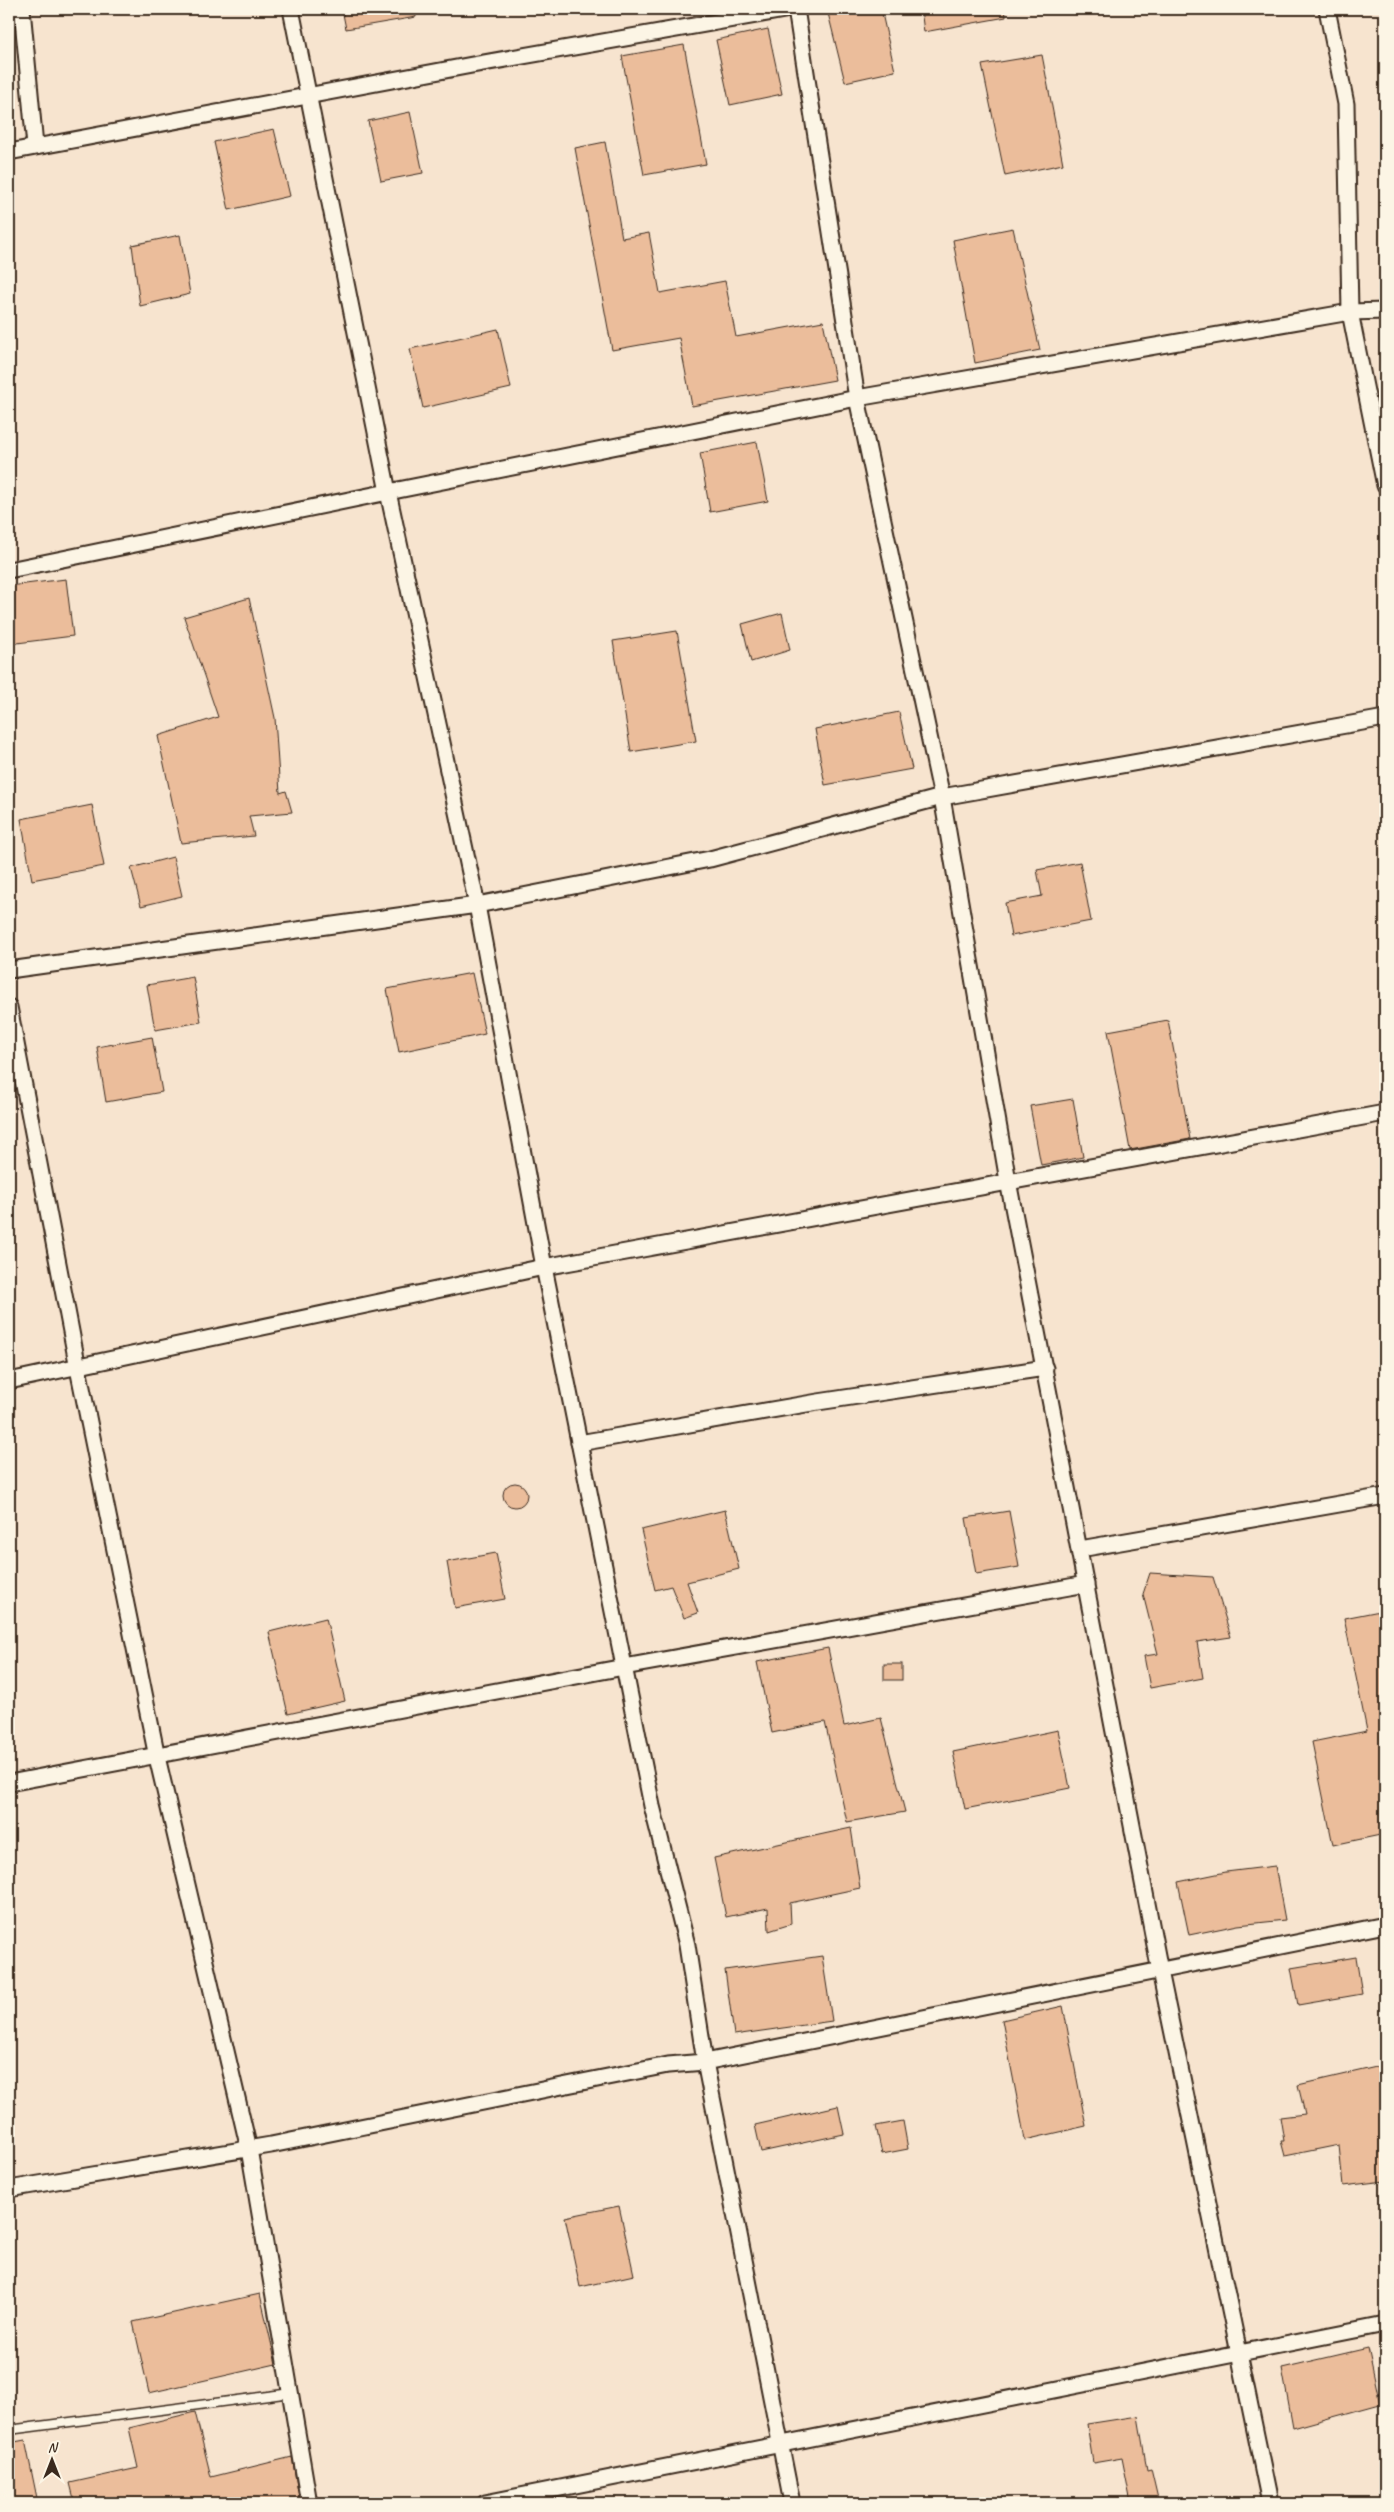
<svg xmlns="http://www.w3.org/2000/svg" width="1394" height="2512" font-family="Caveat,sans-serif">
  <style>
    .building { fill: #ebbd9b; stroke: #3b2a1e }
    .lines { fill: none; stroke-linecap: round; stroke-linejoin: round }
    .lane-casing { stroke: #3b2a1e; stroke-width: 11 }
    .street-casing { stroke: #3b2a1e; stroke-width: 19 }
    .lane { stroke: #fcf5e5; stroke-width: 8 }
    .street { stroke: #fcf5e5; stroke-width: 15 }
  </style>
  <rect width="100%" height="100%" fill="#f7e4cf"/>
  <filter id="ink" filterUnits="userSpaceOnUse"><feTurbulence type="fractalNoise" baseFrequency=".02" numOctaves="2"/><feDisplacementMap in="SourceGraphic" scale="10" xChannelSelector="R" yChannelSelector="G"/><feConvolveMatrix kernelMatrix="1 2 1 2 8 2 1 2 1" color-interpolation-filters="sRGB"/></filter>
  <g filter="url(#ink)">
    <g class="building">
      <path d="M342,9H415L416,17L346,29Z"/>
      <path d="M827,9H881L895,71L845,82Z"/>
      <path d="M921,9H1005L1006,17L924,32Z"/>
      <path d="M768,29L782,94L730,105L716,40Z"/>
      <path d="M684,45L706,164L644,175L622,56Z"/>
      <path d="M1042,55L1063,164L1005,176L982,65Z"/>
      <path d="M410,112L423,173L381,181L368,121Z"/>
      <path d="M274,129L290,196L229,210L214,142Z"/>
      <path d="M605,142L622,238L649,233L660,293L725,281L736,337L823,321L835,380L692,406L679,338L612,350L575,148Z"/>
      <path d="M1013,228L1040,350L975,363L953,240Z"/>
      <path d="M180,235L190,294L140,306L132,245Z"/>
      <path d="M498,329L511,388L423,408L410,349Z"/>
      <path d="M757,442L768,501L710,512L700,453Z"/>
      <path d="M66,579L73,636L9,644V586Z"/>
      <path d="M249,598L275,718L280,793L286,791L292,812L249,816L254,836L181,843L158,736L218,717L184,617Z"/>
      <path d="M782,613L790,650L751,662L742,624Z"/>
      <path d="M677,631L696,741L631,752L613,641Z"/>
      <path d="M899,712L912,769L825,785L815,729Z"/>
      <path d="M92,805L104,866L32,880L21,819Z"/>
      <path d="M173,857L182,896L141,906L131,868Z"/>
      <path d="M1080,862L1091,921L1011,936L1005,903L1042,896L1037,870Z"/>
      <path d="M472,973L485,1034L399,1052L387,989Z"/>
      <path d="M193,977L201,1022L155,1030L147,985Z"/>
      <path d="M1168,1020L1190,1139L1130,1150L1108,1031Z"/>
      <path d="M152,1037L162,1092L106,1102L97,1047Z"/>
      <path d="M1073,1099L1083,1157L1041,1165L1030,1106Z"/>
      <circle cx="515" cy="1495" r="12"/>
      <path d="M725,1510L739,1569L687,1582L698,1613L684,1618L671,1586L655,1590L641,1530Z"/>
      <path d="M1009,1511L1019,1567L976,1574L966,1518Z"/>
      <path d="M496,1553L505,1599L455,1608L447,1562Z"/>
      <path d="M1150,1573L1213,1577L1231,1637L1197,1642L1203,1678L1150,1688L1144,1656L1158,1654L1143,1594Z"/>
      <path d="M1385,1610V1834L1333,1845L1312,1742L1367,1731L1344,1618Z"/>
      <path d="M326,1618L345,1701L288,1714L269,1632Z"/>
      <path d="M828,1648L844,1726L881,1718L905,1812L847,1822L825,1722L772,1733L757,1662Z"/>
      <rect x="884" y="1664" width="18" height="16"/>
      <path d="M1058,1730L1070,1788L965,1809L953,1752Z"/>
      <path d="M851,1828L860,1888L790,1903L791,1924L769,1931L768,1908L726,1917L714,1858Z"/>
      <path d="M1275,1866L1285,1920L1238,1925L1189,1935L1178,1882L1226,1872Z"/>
      <path d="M822,1956L832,2021L734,2035L725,1970Z"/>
      <path d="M1356,1957L1362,1994L1298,2005L1291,1968Z"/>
      <path d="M1063,2006L1086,2126L1025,2140L1002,2020Z"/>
      <path d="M1385,2065V2181L1343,2186L1339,2145L1285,2156L1281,2141H1284L1280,2117L1305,2114L1298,2085Z"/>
      <path d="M838,2106L844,2134L761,2152L755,2125Z"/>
      <path d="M903,2121L908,2149L882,2154L876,2126Z"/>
      <path d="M619,2206L634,2275L580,2287L565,2217Z"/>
      <path d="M260,2294L276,2364L149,2393L133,2322Z"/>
      <path d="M1368,2348L1380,2404L1293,2428L1282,2368Z"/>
      <path d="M195,2412L211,2477L292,2457L300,2503H75L70,2483L138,2468L129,2428Z"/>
      <path d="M1138,2416L1147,2470L1151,2469L1159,2503H1131L1122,2458L1093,2463L1087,2424Z"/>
      <path d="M25,2440L38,2503H9V2443Z"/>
    </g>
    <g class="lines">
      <defs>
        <path id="lane" d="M9,2430L291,2393"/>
        <g id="street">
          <path d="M22,9L35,146"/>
          <path d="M291,9L388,492L477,905L544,1267L652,1806L687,1945L705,2062L792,2503"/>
          <path d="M796,9L857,398L942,797L1008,1181L1160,1971L1270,2503"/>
          <path d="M1327,9L1346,104L1350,312L1385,486"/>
          <path d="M9,152L472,65L790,9"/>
          <path d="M9,570L388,492L857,398L1350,312L1385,311"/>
          <path d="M9,970L477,905L710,859L942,797L1385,718"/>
          <path d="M9,1007L78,1368L157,1757L249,2149L309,2503"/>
          <path d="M9,1381L544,1267L1385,1113"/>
          <path d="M579,1443L818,1402L1045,1368"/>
          <path d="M1080,1549L1385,1496"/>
          <path d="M9,1783L624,1667L1086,1584"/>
          <path d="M9,2189L271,2145L562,2086L668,2065L705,2062L1385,1925"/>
          <path d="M485,2503L1385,2324"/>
        </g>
      </defs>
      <use href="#lane" class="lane-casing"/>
      <use href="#street" class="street-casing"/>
      <use href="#lane" class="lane"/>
      <use href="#street" class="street"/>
    </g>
  </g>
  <rect width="1394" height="2512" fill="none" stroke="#fcf5e5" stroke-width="30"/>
  <rect x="15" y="15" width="1364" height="2482" fill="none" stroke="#3b2a1e" stroke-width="2" filter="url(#ink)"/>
  <g transform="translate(52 2460)" stroke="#fcf5e5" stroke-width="4" paint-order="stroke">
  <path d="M0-4L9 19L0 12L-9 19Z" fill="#3b2a1e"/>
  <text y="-8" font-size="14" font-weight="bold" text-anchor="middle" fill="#3b2a1e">N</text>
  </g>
</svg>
